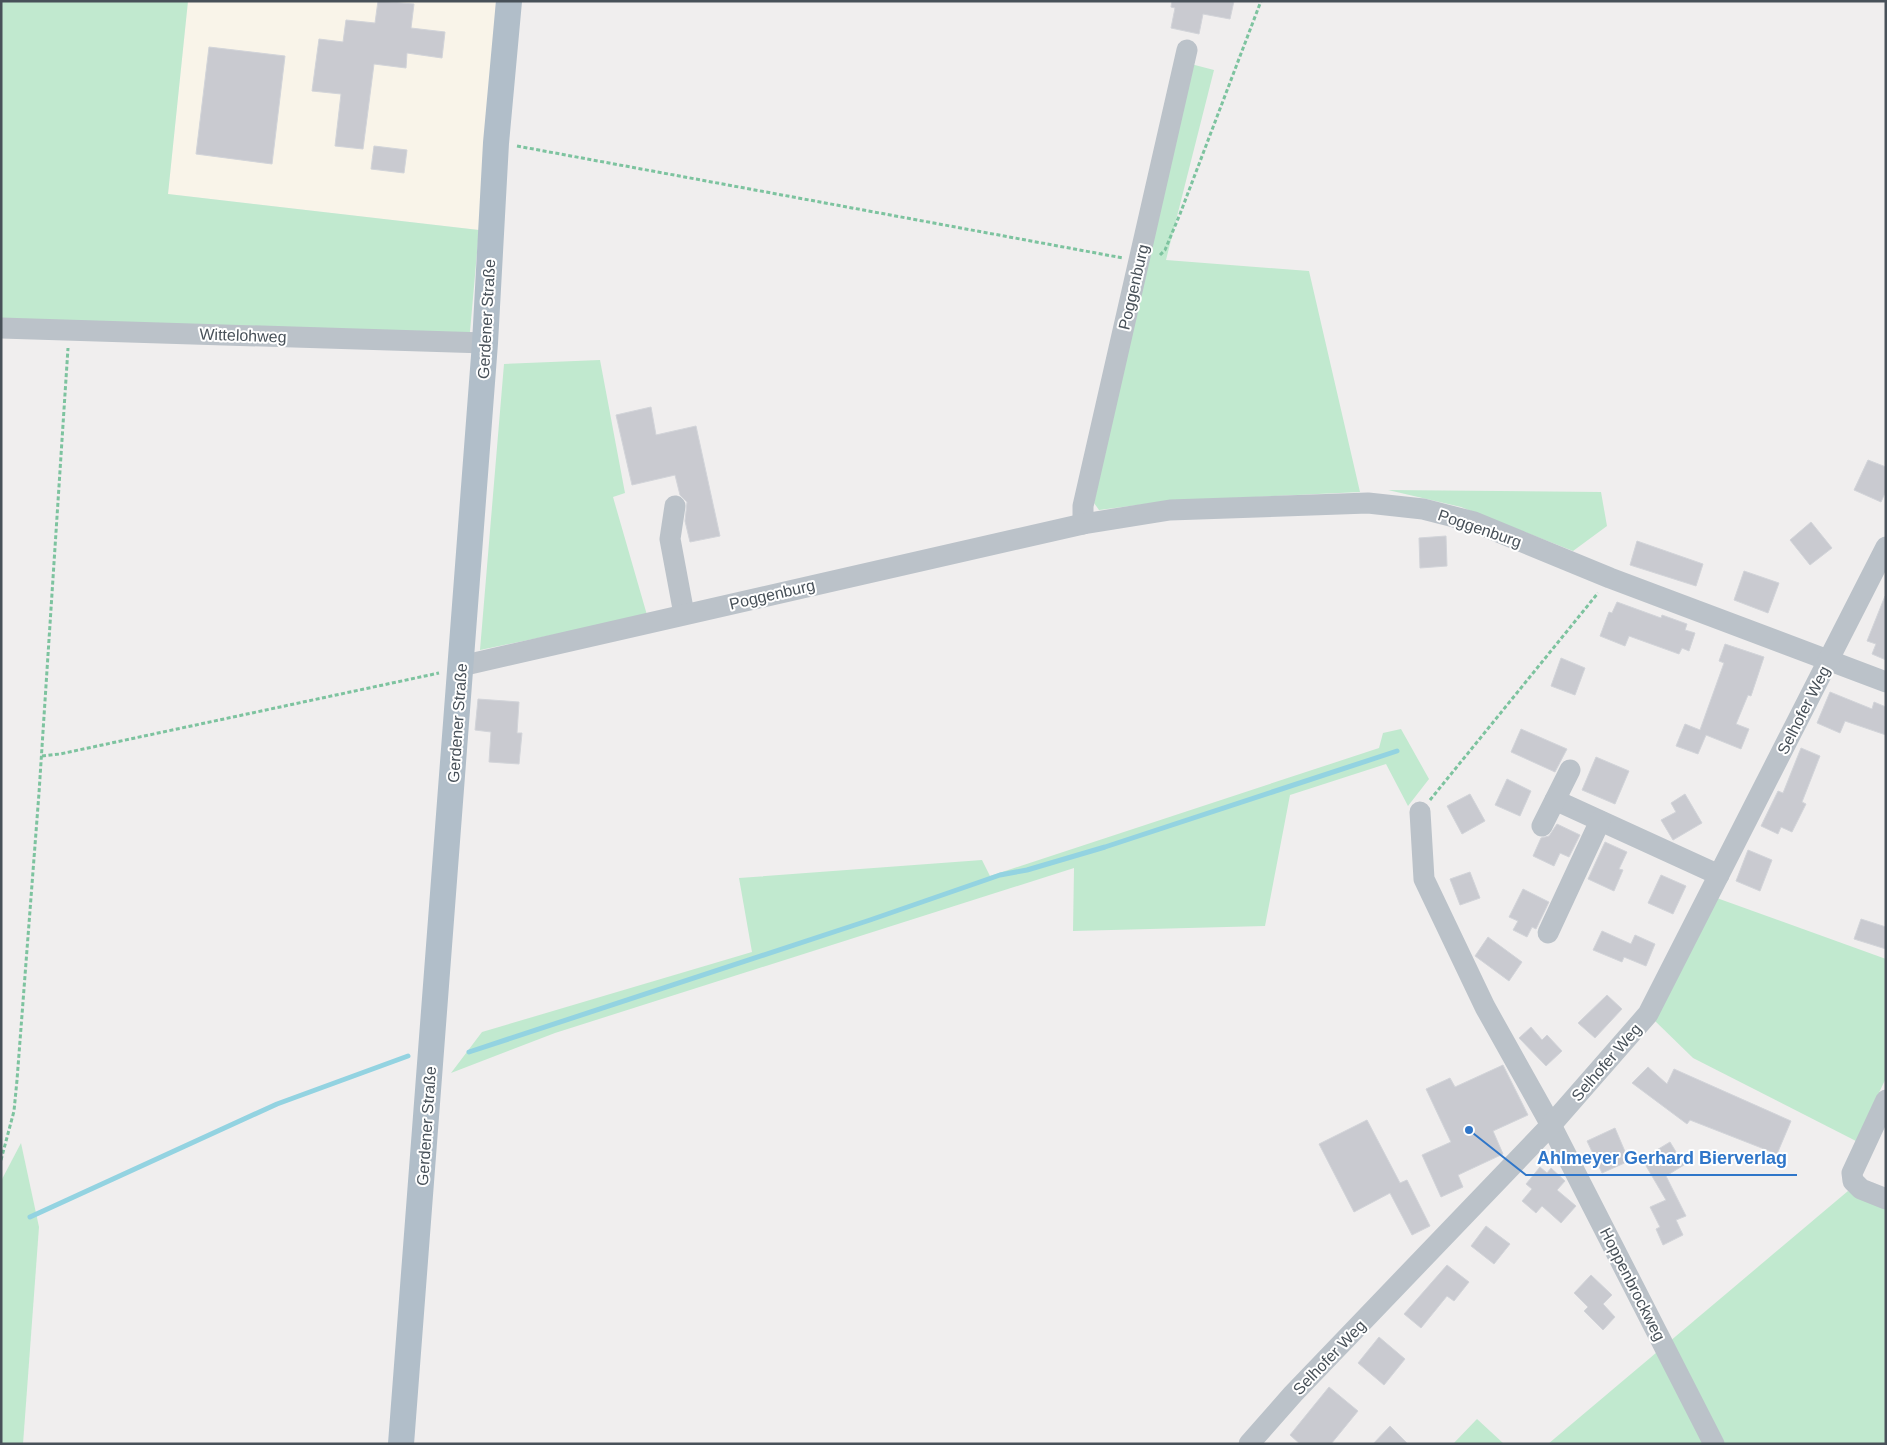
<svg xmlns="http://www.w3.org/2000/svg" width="1887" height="1445" font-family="Arial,sans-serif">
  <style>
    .commercial { fill: #f9f4e9 }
    .green { fill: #c1e9cf }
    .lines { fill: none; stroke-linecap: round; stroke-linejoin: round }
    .stream { stroke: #93d3e1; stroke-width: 5 }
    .building { fill: #c9cad0; stroke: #d2d4d9 }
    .path { stroke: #7dc39f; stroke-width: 3; stroke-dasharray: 4 2.5; stroke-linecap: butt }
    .minor { stroke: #bbc2c9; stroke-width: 21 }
    .major { stroke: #b1bec9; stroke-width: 26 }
    .labels { text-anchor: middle; stroke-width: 4; stroke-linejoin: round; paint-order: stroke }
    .street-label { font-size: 16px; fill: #485159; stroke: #fff }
    .leader { fill: none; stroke: #2f76c9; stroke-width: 2 }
    .callout-dot { fill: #2f76c9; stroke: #fff; stroke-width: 2 }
    .callout-label { font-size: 18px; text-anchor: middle; font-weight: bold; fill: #2f76c9; stroke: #fff; stroke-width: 4; stroke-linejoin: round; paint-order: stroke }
  </style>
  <rect width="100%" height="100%" fill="#f0eeee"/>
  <path class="commercial" d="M188,1H496L479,230L168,194Z"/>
  <g class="green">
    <path d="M1,1H188L168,194L479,230L469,343L1,320Z"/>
    <path d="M1187,63L1214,70L1166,260L1309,271L1360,492L1169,501L1099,510L1094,503Z"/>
    <path d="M600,360L625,493L613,497L647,615L480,650L504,364Z"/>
    <path d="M1388,490L1601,492L1607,526L1573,551L1461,507Z"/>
    <path d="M1401,729L1429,779L1408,806L1386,764L1290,795L1265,926L1073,931L1074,868L555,1033L451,1073L482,1032L752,952L739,878L982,860L990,876L1379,748L1383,733Z"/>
    <path d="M1714,897L1886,959V1078L1856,1141L1693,1058L1653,1019Z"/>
    <path d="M21,1143L39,1227L23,1444H1V1181Z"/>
    <path d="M1848,1191L1886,1207V1444H1548Z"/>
    <path d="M1477,1419L1504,1444H1453Z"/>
  </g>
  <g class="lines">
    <g class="stream">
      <path d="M469,1052L870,920L1000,875L1027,870L1105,847L1397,751"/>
      <path d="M30,1217L277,1104L408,1056"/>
    </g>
  </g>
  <g class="building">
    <path d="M378,1L414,4L411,28L445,32L442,58L407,53L406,68L374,64L363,149L335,146L341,94L312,91L319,39L343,42L346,20L375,23Z"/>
    <path d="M1172,1H1234L1230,19L1203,14L1199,34L1171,28L1175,8L1171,7Z"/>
    <path d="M209,47L285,56L272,164L196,154Z"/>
    <path d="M374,146L407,150L404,173L371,169Z"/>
    <path d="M651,407L656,435L696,426L720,536L690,542L685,521L687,502L680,495L675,475L632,485L616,415Z"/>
    <path d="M1868,460L1886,467V491L1881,502L1854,490Z"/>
    <path d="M1811,522L1832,548L1810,565L1790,540Z"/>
    <path d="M1446,536L1447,566L1420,568L1419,538Z"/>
    <path d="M1637,541L1703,564L1696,586L1630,565Z"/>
    <path d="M1744,571L1779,583L1768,613L1734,600Z"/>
    <path d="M1885,596H1886V660L1872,654L1876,644L1867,641Z"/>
    <path d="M1617,602L1661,618L1662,615L1687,624L1685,630L1695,633L1689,651L1682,648L1679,654L1629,636L1625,646L1600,636L1609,612L1612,613Z"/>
    <path d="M1725,644L1764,657L1751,696L1748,695L1736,724L1749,729L1741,749L1706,735L1698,754L1676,746L1685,724L1700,730L1724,663L1719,661Z"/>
    <path d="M1561,658L1585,668L1575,695L1551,686Z"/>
    <path d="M1830,692L1872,709L1874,702L1886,707V735L1845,721L1840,733L1817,723Z"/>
    <path d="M478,699L519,702L517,733H522L519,764L489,762L491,732L475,730Z"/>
    <path d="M1521,729L1567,749L1555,772L1511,752Z"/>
    <path d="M1801,748L1820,756L1802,802L1806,804L1792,832L1781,827L1778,834L1761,826L1778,791L1783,793Z"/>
    <path d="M1596,757L1629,771L1615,804L1582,790Z"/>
    <path d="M1507,779L1531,791L1520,816L1495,805Z"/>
    <path d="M1470,794L1485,821L1462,834L1447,806Z"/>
    <path d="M1685,794L1702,823L1673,840L1661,820L1676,812L1671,803Z"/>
    <path d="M1557,824L1580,835L1569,857L1560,853L1554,866L1533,856L1541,838L1549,836Z"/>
    <path d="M1605,842L1627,852L1619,869L1623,870L1614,891L1588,879Z"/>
    <path d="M1748,850L1772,860L1760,891L1736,881Z"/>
    <path d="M1470,872L1480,898L1460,905L1450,879Z"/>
    <path d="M1661,875L1686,886L1673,914L1648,903Z"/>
    <path d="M1523,889L1549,902L1536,929L1532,927L1527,937L1513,930L1518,921L1509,917Z"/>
    <path d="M1861,919L1886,927V949L1854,939Z"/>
    <path d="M1602,931L1631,944L1635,935L1655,944L1646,966L1624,957L1622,962L1593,950Z"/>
    <path d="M1488,937L1522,962L1509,981L1475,956Z"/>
    <path d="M1607,995L1622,1009L1595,1038L1578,1023Z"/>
    <path d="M1531,1027L1542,1040L1547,1035L1562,1051L1546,1066L1519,1038Z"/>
    <path d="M1503,1065L1528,1115L1493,1131L1503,1154L1458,1175L1463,1187L1441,1197L1422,1155L1451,1142L1426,1089L1450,1078L1455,1087Z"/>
    <path d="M1648,1067L1667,1084L1674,1069L1791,1121L1777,1154L1690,1120L1687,1124L1632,1083Z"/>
    <path d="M1367,1120L1400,1183L1407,1180L1430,1226L1412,1235L1390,1193L1354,1212L1319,1144Z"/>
    <path d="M1615,1128L1629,1161L1602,1173L1587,1141Z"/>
    <path d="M1670,1142L1684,1165L1666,1176L1686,1216L1676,1220L1683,1235L1663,1245L1656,1229L1660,1227L1650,1207L1666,1200L1642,1159Z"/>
    <path d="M1540,1167L1547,1173L1551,1168L1565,1181L1557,1190L1576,1206L1561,1223L1542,1206L1536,1213L1522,1201L1532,1189L1526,1184Z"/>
    <path d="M1486,1226L1510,1244L1494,1264L1471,1246Z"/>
    <path d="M1447,1265L1469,1282L1454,1301L1447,1296L1421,1328L1404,1314Z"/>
    <path d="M1591,1275L1612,1295L1603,1304L1615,1317L1603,1330L1584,1311L1588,1307L1574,1293Z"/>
    <path d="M1379,1337L1405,1359L1384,1385L1358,1363Z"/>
    <path d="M1329,1387L1358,1411L1331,1444H1300L1290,1435Z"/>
    <path d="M1390,1426L1408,1444H1373Z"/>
  </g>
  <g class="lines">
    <g class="path">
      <path d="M517,146L1123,258"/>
      <path d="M1160,255L1165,250L1180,214L1261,1"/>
      <path d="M42,756L60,754L439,673"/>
      <path d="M1430,800L1598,593"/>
      <path d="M1,1160L14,1111L17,1080L39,793L68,348"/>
    </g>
    <g class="minor">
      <path d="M1,328L485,343"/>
      <path d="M675,506L670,539L684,614"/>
      <path d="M1083,524V506L1187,50"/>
      <path d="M461,666L1083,524L1170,510L1368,503L1423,509L1474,522L1610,578L1886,682"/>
      <path d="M1555,800L1719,875"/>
      <path d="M1420,812L1424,879L1485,1007L1551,1125L1714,1444"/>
      <path d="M1542,826L1570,770"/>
      <path d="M1548,933L1600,821"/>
      <path d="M1886,1100L1852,1173L1853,1181L1861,1189L1886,1199"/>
      <path d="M1249,1444L1293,1394L1551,1125L1648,1014L1886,547"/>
    </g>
    <path class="major" d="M401,1444L485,343L496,143L509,1"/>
  </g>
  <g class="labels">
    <g class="street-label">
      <text transform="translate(1133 287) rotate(-77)" y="6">Poggenburg</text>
      <text transform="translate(486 319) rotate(-87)" y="6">Gerdener Straße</text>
      <text transform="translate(243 335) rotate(2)" y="6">Wittelohweg</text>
      <text transform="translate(1480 528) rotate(19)" y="6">Poggenburg</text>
      <text transform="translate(772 594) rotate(-13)" y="6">Poggenburg</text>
      <text transform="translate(1803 710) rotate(-63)" y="6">Selhofer Weg</text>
      <text transform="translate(457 723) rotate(-86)" y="6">Gerdener Straße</text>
      <text transform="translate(1606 1062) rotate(-49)" y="6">Selhofer Weg</text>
      <text transform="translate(426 1126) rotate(-86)" y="6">Gerdener Straße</text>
      <text transform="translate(1633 1284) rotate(63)" y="6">Hoppenbrockweg</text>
      <text transform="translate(1329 1357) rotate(-46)" y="6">Selhofer Weg</text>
    </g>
  </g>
  <path class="leader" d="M1469 1130L1526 1175H1797"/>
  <circle class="callout-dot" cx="1469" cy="1130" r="5"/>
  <g class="callout-label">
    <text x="1662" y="1164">Ahlmeyer Gerhard Bierverlag</text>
  </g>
  <rect width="1887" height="1445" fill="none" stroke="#485159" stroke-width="5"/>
</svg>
